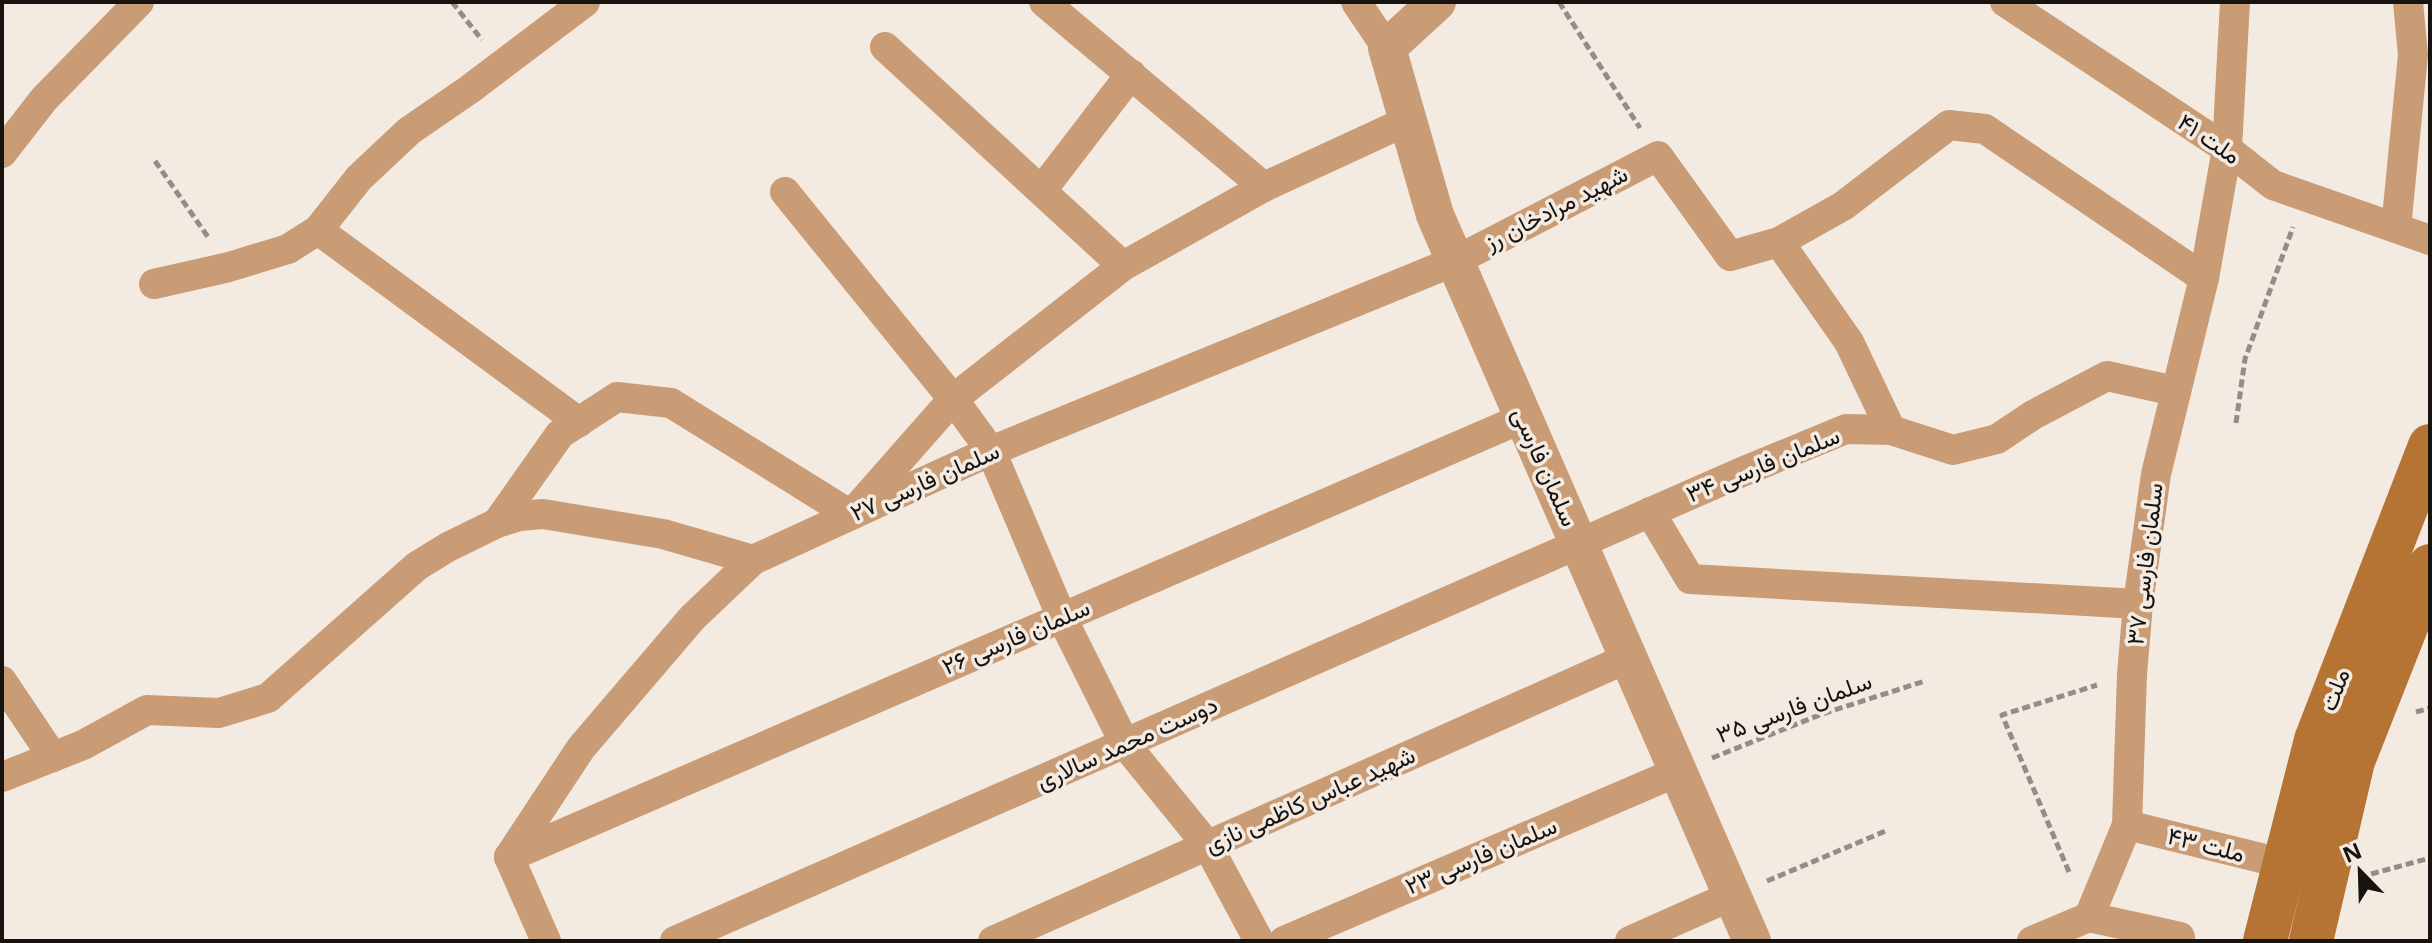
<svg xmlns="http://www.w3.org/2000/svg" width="2432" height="943" font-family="'Noto Sans',Vazirmatn,sans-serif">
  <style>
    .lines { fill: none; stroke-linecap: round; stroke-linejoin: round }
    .path { stroke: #948d87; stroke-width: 5; stroke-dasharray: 8 4; stroke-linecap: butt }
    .minor { stroke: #c99c75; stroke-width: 30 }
    .tertiary { stroke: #c99c75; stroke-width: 38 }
    .secondary { stroke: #b57433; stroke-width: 44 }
    .labels { text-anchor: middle; stroke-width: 7; stroke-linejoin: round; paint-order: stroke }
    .street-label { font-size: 24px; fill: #161310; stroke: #f3eae2 }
  </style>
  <rect width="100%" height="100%" fill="#f3eae2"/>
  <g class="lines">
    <g class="path">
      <path d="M452,2L482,40"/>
      <path d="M1559,2L1640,128"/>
      <path d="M155,161L208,237"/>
      <path d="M2236,423L2245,359L2293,227"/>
      <path d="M2416,712L2430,708"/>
      <path d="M1712,758L1822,714L1925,681"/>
      <path d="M2069,872L2002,715L2097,685"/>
      <path d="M2371,874L2430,858"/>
      <path d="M1767,881L1888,830"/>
    </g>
    <g class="minor">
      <path d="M1044,2L1264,187"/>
      <path d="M1356,2L1387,48"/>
      <path d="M2005,2L2227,149L2273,185L2430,240"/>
      <path d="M885,47L1123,266"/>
      <path d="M2,153L44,99L139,2"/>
      <path d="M1042,190L1131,74"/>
      <path d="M785,192L953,399L991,451L1062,618L1125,744L1208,846L1259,941"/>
      <path d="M2396,228L2413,55L2408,2"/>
      <path d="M318,230L579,422"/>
      <path d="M1779,242L1849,342L1891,430"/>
      <path d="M154,284L229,267L288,249L318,230L359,178L409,131L470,89L585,2"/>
      <path d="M1650,512L1690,579L2138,604"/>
      <path d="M497,523L560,434L617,397L671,403L851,515L953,399L1123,266L1264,187L1407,121"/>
      <path d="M2,681L53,757"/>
      <path d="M2,777L83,745L147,710L219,713L268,698L417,566L448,547L497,523L520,516L543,514L663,534L753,560"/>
      <path d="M2127,825L2285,864"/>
      <path d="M509,857L581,748L693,617L753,560L991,451L1455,261L1658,156L1730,256L1779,242L1843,206L1949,125L1985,129L2204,278"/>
      <path d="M509,857L1523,418"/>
      <path d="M509,857L546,941"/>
      <path d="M2089,917L2180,937"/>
      <path d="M675,941L1742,472L1846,429L1891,430L1953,450L1997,439L2033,415L2107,376L2175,391"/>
      <path d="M993,941L1628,658"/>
      <path d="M1284,941L1677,772"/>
      <path d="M1630,941L1731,896"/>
      <path d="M2032,941L2089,917L2127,825L2132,674L2138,604L2156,474L2204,278L2227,149L2235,2"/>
    </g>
    <path class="tertiary" d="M1437,2L1387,48L1435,215L1752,941"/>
    <g class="secondary">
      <path d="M2265,941L2316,740L2430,446"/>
      <path d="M2311,941L2353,761L2430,566"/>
    </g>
  </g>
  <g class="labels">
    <g class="street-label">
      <text transform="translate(2209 139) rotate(34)" y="8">ملت ۴۱</text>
      <text transform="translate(1556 208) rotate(-27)" y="8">شهید مرادخان رز</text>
      <text transform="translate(1763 465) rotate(-22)" y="8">سلمان فارسی ۳۴</text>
      <text transform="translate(1545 467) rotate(66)" y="8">سلمان فارسی</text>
      <text transform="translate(925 482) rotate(-24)" y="8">سلمان فارسی ۲۷</text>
      <text transform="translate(2145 564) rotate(-83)" y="8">سلمان فارسی ۳۷</text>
      <text transform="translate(1016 637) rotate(-23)" y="8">سلمان فارسی ۲۶</text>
      <text transform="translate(2335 690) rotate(-69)" y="8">ملت</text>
      <text transform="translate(1794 708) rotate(-20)" y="8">سلمان فارسی ۳۵</text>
      <text transform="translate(1127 743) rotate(-24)" y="8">دوست محمد سالاری</text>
      <text transform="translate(1310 800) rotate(-24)" y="8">شهید عباس کاظمی نازی</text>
      <text transform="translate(2206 845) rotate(14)" y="8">ملت ۴۳</text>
      <text transform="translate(1481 856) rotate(-23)" y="8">سلمان فارسی ۲۳</text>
    </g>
  </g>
  <rect width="2432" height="943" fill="none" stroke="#161310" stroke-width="8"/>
  <g transform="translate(2360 871) rotate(337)" stroke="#f3eae2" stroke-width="6" paint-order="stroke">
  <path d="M0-6L14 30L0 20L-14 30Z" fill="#161310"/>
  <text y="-12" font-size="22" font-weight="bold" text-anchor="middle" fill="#161310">N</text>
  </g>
</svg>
